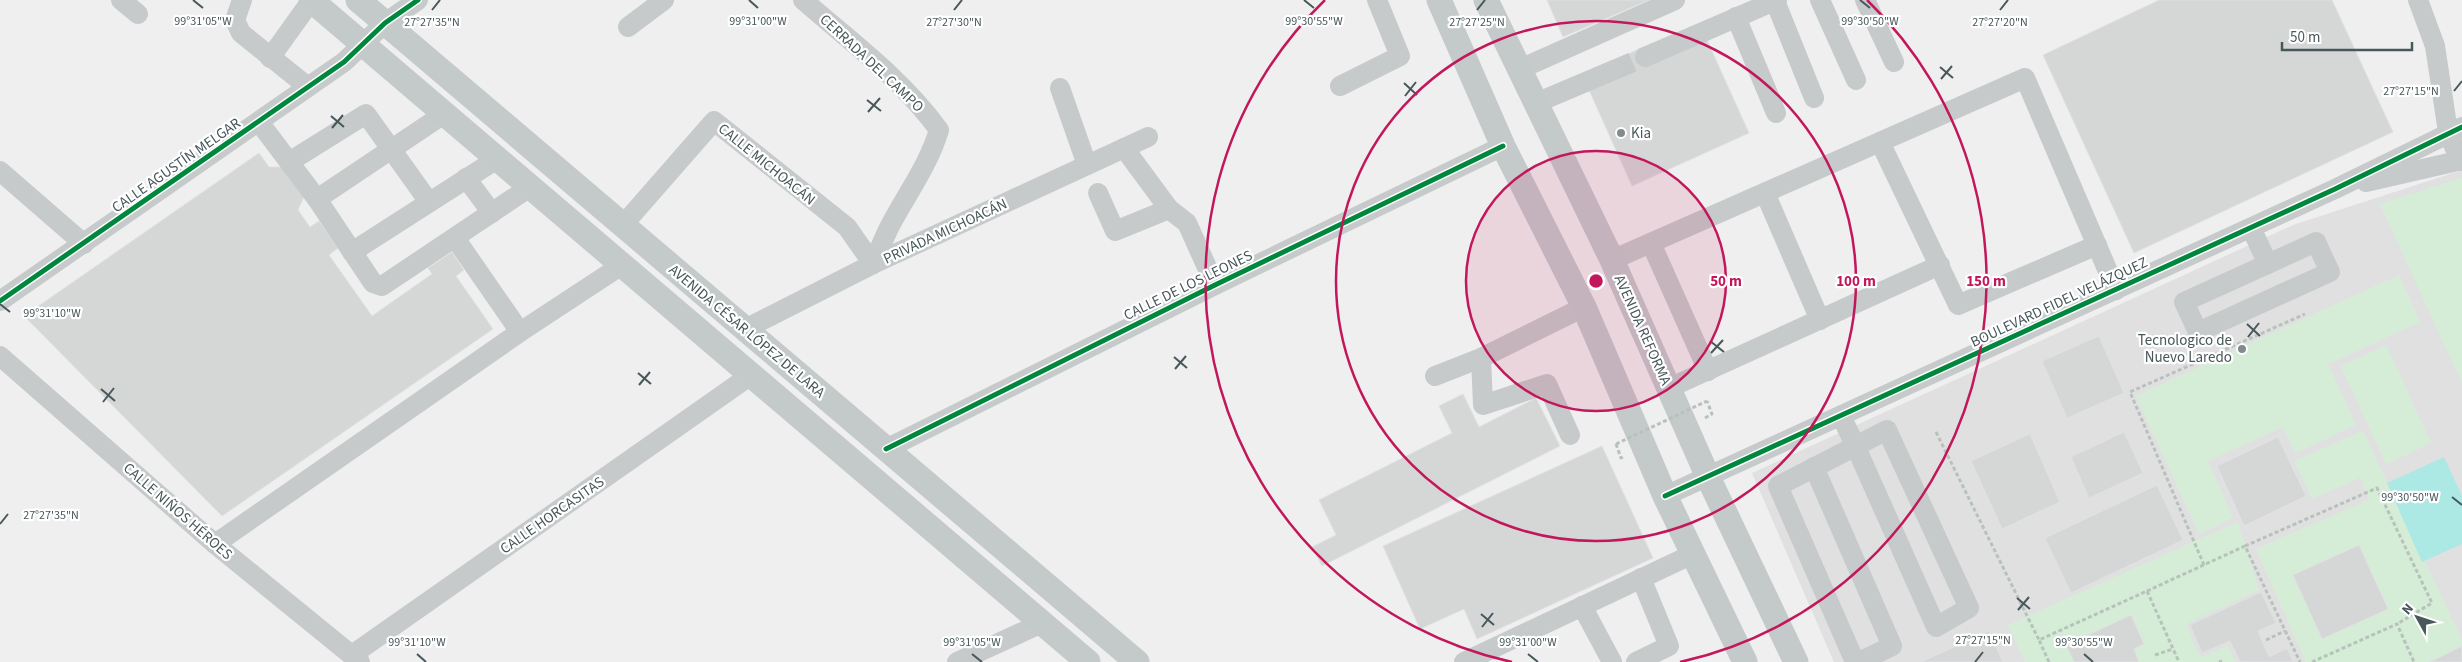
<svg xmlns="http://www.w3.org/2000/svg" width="2462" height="662" font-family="'Source Sans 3',sans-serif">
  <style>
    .education { fill: #e1e0e1 }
    .green { fill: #d5edd7 }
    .water { fill: #ace9e4 }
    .building { fill: #d5d7d7; stroke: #e0e1e2 }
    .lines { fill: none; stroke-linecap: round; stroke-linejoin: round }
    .minor-tunnel { stroke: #c5c9ca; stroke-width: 20; stroke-dasharray: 20 10; stroke-linecap: butt }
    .path { stroke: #b7c2bb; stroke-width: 3; stroke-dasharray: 4 2.5; stroke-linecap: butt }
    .minor { stroke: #c6cacb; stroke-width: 20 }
    .major { stroke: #c4c9ca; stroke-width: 25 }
    .path-bridge { stroke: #b7c2bb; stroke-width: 3; stroke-dasharray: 4 2.5; stroke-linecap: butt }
    .cycleway-casing { stroke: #fff; stroke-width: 8 }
    .cycleway { stroke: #00873e; stroke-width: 5 }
    .ticks { fill: none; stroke: #47575a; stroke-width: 2 }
    .ring { fill: none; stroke: #c2185b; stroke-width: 2.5 }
    .poi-dot { fill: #828c8e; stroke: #fff; stroke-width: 2 }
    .labels { text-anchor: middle; stroke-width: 4.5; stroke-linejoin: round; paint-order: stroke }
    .street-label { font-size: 15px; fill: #47575a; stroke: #fff }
    .poi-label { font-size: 15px; fill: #47575a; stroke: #fff; text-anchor: start }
    .ticks-label { font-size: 12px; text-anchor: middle; fill: #47575a; stroke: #fff; stroke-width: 4.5; stroke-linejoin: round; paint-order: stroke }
    .centre { fill: #c2185b; stroke: #fff; stroke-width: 2.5 }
    .ring-label { font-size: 15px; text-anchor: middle; font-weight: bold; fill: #c2185b; stroke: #fff; stroke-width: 4.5; stroke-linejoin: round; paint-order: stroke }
  </style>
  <rect width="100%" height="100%" fill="#efefef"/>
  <path class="education" d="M2462,170V662H1834L1752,473L2293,225Z"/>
  <g class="green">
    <path d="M2462,178V383L2380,204Z"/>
    <path d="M2399,275L2420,322L2328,364L2356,425L2295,453L2283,427L2208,461L2233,518L2199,534L2136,396Z"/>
    <path d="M2386,345L2431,443L2386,464L2341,366Z"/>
    <path d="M2363,431L2462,640V646L2430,662H2306L2256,549L2369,500L2361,477L2312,499L2294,461Z"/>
    <path d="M2238,522L2259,590L2186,624L2200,657L2228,646L2235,662H2025L2008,625Z"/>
  </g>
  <path class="water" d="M2444,457L2462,496V544L2422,562L2387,483Z"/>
  <g class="building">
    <path d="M1547,0H1649L1563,37Z"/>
    <path d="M2159,0H2332L2393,132L2134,253L2043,55Z"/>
    <path d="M1707,40L1749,133L1632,186L1589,90L1611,62L1641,48Z"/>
    <path d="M259,153L269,167H292L308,188L298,210L310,227L319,221L338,248L329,255L372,316L432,274L428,268L452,252L464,270L456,276L493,329L222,516L24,316Z"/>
    <path d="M2099,336L2124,393L2067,418L2042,361Z"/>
    <path d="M1463,394L1479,427L1536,398L1560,446L1322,566L1312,547L1336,535L1319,500L1452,433L1439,406Z"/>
    <path d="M2124,432L2143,473L2089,498L2071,457Z"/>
    <path d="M2030,434L2060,502L2002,529L1971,461Z"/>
    <path d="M2278,437L2306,496L2244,526L2217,466Z"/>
    <path d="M1602,446L1653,558L1477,639L1464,609L1420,629L1383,546Z"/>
    <path d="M2157,485L2183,540L2071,593L2045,538Z"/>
    <path d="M2359,545L2388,609L2322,639L2293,575Z"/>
    <path d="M2261,592L2276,623L2258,631L2269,657L2287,648L2293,662H2240L2230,641L2202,653L2190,625Z"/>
    <path d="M2131,615L2144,644L2134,649L2139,662H2074L2066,645Z"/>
    <path d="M1989,631L2003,662H1921Z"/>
    <path d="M2462,646V662H2430Z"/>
  </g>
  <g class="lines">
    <path class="minor-tunnel" d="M1614,70L1645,57"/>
    <g class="path">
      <path d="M1705,418L1712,414L1707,401"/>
      <path d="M1936,432L2039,640"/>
      <path d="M1616,444L1621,458L1625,456"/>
      <path d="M2245,546L2377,488L2432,603L2397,624"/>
      <path d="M2204,565L2130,392L2305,314"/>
      <path d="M2147,591L2245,546L2300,662"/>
      <path d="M2266,640L2285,631"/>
      <path d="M2155,655L2173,649"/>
      <path d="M2049,662L2039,640L2147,591L2179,662"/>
      <path d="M2219,662L2222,661"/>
      <path d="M2312,662L2397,624L2414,662"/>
    </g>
    <g class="minor">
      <path d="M121,0L138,14"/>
      <path d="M242,0L235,20L241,33L308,87"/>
      <path d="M803,0C850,41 902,79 939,130C928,166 908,192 891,224C884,237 879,251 873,264"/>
      <path d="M1820,0L1856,80"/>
      <path d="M1865,0L1894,62"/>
      <path d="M2418,0L2435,46L2448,132L2460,161"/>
      <path d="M1775,1L1814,98"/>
      <path d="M1736,17L1776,113"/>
      <path d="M628,27L664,0"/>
      <path d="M1645,57L1777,0"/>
      <path d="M270,58L311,1"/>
      <path d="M1520,69L1675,0"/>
      <path d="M1340,86L1400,56L1377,0"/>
      <path d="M1060,88L1087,165"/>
      <path d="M1536,103L1614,70"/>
      <path d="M259,122L317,199L373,283L382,286L530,187"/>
      <path d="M1880,142L1958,305L2097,245"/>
      <path d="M1124,148L1169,209L1187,223L1215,285"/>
      <path d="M289,162L366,114L429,202"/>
      <path d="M0,171L84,244"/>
      <path d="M466,178L492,213"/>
      <path d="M2366,182L2462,160"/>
      <path d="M1098,193L1115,231L1169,209"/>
      <path d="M1765,193L1820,320"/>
      <path d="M317,199L444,114"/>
      <path d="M623,225L714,121L847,227L873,264"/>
      <path d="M2251,228L2268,264"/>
      <path d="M455,238L520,332"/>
      <path d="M2316,242L2330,272L2198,332L2184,302Z"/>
      <path d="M1651,243L1708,371"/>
      <path d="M352,252L497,159"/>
      <path d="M1612,260L2025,78L2116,290"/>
      <path d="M0,301L344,62L385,23L418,0"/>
      <path d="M745,329L873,264L1148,137"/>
      <path d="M0,356L215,544L360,662"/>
      <path d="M1481,358L1483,405L1547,384L1570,435"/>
      <path d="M1435,376L1481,358L1584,307"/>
      <path d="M1669,388L1940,265"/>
      <path d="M1841,416L1855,445L1936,627L1969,608L1887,430L1778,486L1855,662"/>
      <path d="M886,449L1215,285L1503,146"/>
      <path d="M1814,467L1892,646L1859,662"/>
      <path d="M1665,496L2335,189L2462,127"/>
      <path d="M215,544L520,332L622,265"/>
      <path d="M1582,606L1612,662"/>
      <path d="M352,655L751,375"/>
      <path d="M957,662L1042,623"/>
      <path d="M1464,662L1693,554"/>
      <path d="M1636,662L1669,646L1641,578"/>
    </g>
    <g class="major">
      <path d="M311,0L1088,662"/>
      <path d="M358,0L1137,662"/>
      <path d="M1439,0L1503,146L1584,307L1665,496L1745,662"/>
      <path d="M1486,0L1612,260L1708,477L1796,662"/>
    </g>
    <path class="path-bridge" d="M1616,444L1707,401"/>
    <defs>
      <g id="cycleway">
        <path d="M0,301L344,62L385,23L418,0"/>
        <path d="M886,449L1215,285L1503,146"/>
        <path d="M1665,496L2335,189L2462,127"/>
      </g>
    </defs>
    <use href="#cycleway" class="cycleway-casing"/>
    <use href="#cycleway" class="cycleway"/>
  </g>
  <path class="ticks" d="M193,0L203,8M749,0L758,8M1304,0L1314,8M1860,0L1870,8M432,10L440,0M954,10L962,0M1477,10L1485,0M2000,10L2008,0M1940,67L1953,78M1941,79L1952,66M1404,83L1417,95M2454,91L2462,81M1405,96L1416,82M867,100L881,111M868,112L880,98M331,116L344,127M332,128L343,115M0,304L10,312M2247,324L2260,336M2248,337L2259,323M1710,341L1724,352M1711,353L1723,340M1174,357L1187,368M1175,369L1186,356M638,373L651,384M639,385L650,372M101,389L115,401M103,402L114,388M2452,497L2462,505M0,524L8,514M2017,598L2030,609M2018,610L2029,597M1481,614L1494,625M1482,627L1493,613M417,654L426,662M972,654L982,662M1528,654L1538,662M2084,654L2093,662M1975,662L1983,652"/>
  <circle cx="1596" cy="281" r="130" fill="#c2185b" fill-opacity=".12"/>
  <g class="ring">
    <circle cx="1596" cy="281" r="130"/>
    <circle cx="1596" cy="281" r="260"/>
    <path d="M1512 662A390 390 0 0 1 1325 0M1867 0A390 390 0 0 1 1680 662"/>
  </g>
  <g class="poi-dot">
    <circle cx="1621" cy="133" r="5"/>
    <circle cx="2242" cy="349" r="5"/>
  </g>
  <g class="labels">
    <g class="street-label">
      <text transform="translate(872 63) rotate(43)" y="5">CERRADA DEL CAMPO</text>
      <text transform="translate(767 164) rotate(39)" y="5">CALLE MICHOACÁN</text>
      <text transform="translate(176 165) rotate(-35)" y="5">CALLE AGUSTÍN MELGAR</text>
      <text transform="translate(945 231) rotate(-25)" y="5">PRIVADA MICHOACÁN</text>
      <text transform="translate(1188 285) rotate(-26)" y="5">CALLE DE LOS LEONES</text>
      <text transform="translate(2059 302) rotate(-25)" y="5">BOULEVARD FIDEL VELÁZQUEZ</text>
      <text transform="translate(1643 330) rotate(66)" y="5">AVENIDA REFORMA</text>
      <text transform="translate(747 331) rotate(40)" y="5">AVENIDA CÉSAR LÓPEZ DE LARA</text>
      <text transform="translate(178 511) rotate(41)" y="5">CALLE NIÑOS HÉROES</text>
      <text transform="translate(552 515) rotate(-35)" y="5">CALLE HORCASITAS</text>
    </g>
    <g class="poi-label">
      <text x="1631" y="138">Kia</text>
      <text x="2232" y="345" text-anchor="end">Tecnologico de<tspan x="2232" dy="17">Nuevo Laredo</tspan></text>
    </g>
  </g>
  <g class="ticks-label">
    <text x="203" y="25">99°31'05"W</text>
    <text x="758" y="25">99°31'00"W</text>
    <text x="1314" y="25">99°30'55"W</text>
    <text x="1870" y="25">99°30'50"W</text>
    <text x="432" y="26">27°27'35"N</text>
    <text x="954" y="26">27°27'30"N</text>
    <text x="1477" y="26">27°27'25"N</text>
    <text x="2000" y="26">27°27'20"N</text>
    <text x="2411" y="95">27°27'15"N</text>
    <text x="52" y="317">99°31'10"W</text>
    <text x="2410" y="501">99°30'50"W</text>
    <text x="51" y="519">27°27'35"N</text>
    <text x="1983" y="644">27°27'15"N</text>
    <text x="417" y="646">99°31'10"W</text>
    <text x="972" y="646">99°31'05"W</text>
    <text x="1528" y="646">99°31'00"W</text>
    <text x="2084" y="646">99°30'55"W</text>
  </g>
  <circle cx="1596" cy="281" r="8" class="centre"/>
  <g class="ring-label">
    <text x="1726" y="286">50 m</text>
    <text x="1856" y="286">100 m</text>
    <text x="1986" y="286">150 m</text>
  </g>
  <g transform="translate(2417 617) rotate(310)" stroke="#ffffff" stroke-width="4" paint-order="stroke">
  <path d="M0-4L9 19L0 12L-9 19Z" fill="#47575a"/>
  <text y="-8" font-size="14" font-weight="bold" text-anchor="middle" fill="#47575a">N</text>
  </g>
  <path d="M2282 42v8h130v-8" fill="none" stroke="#47575a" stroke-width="2.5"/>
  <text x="2290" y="42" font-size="15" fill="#47575a" stroke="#ffffff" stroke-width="4" paint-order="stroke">50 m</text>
</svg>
